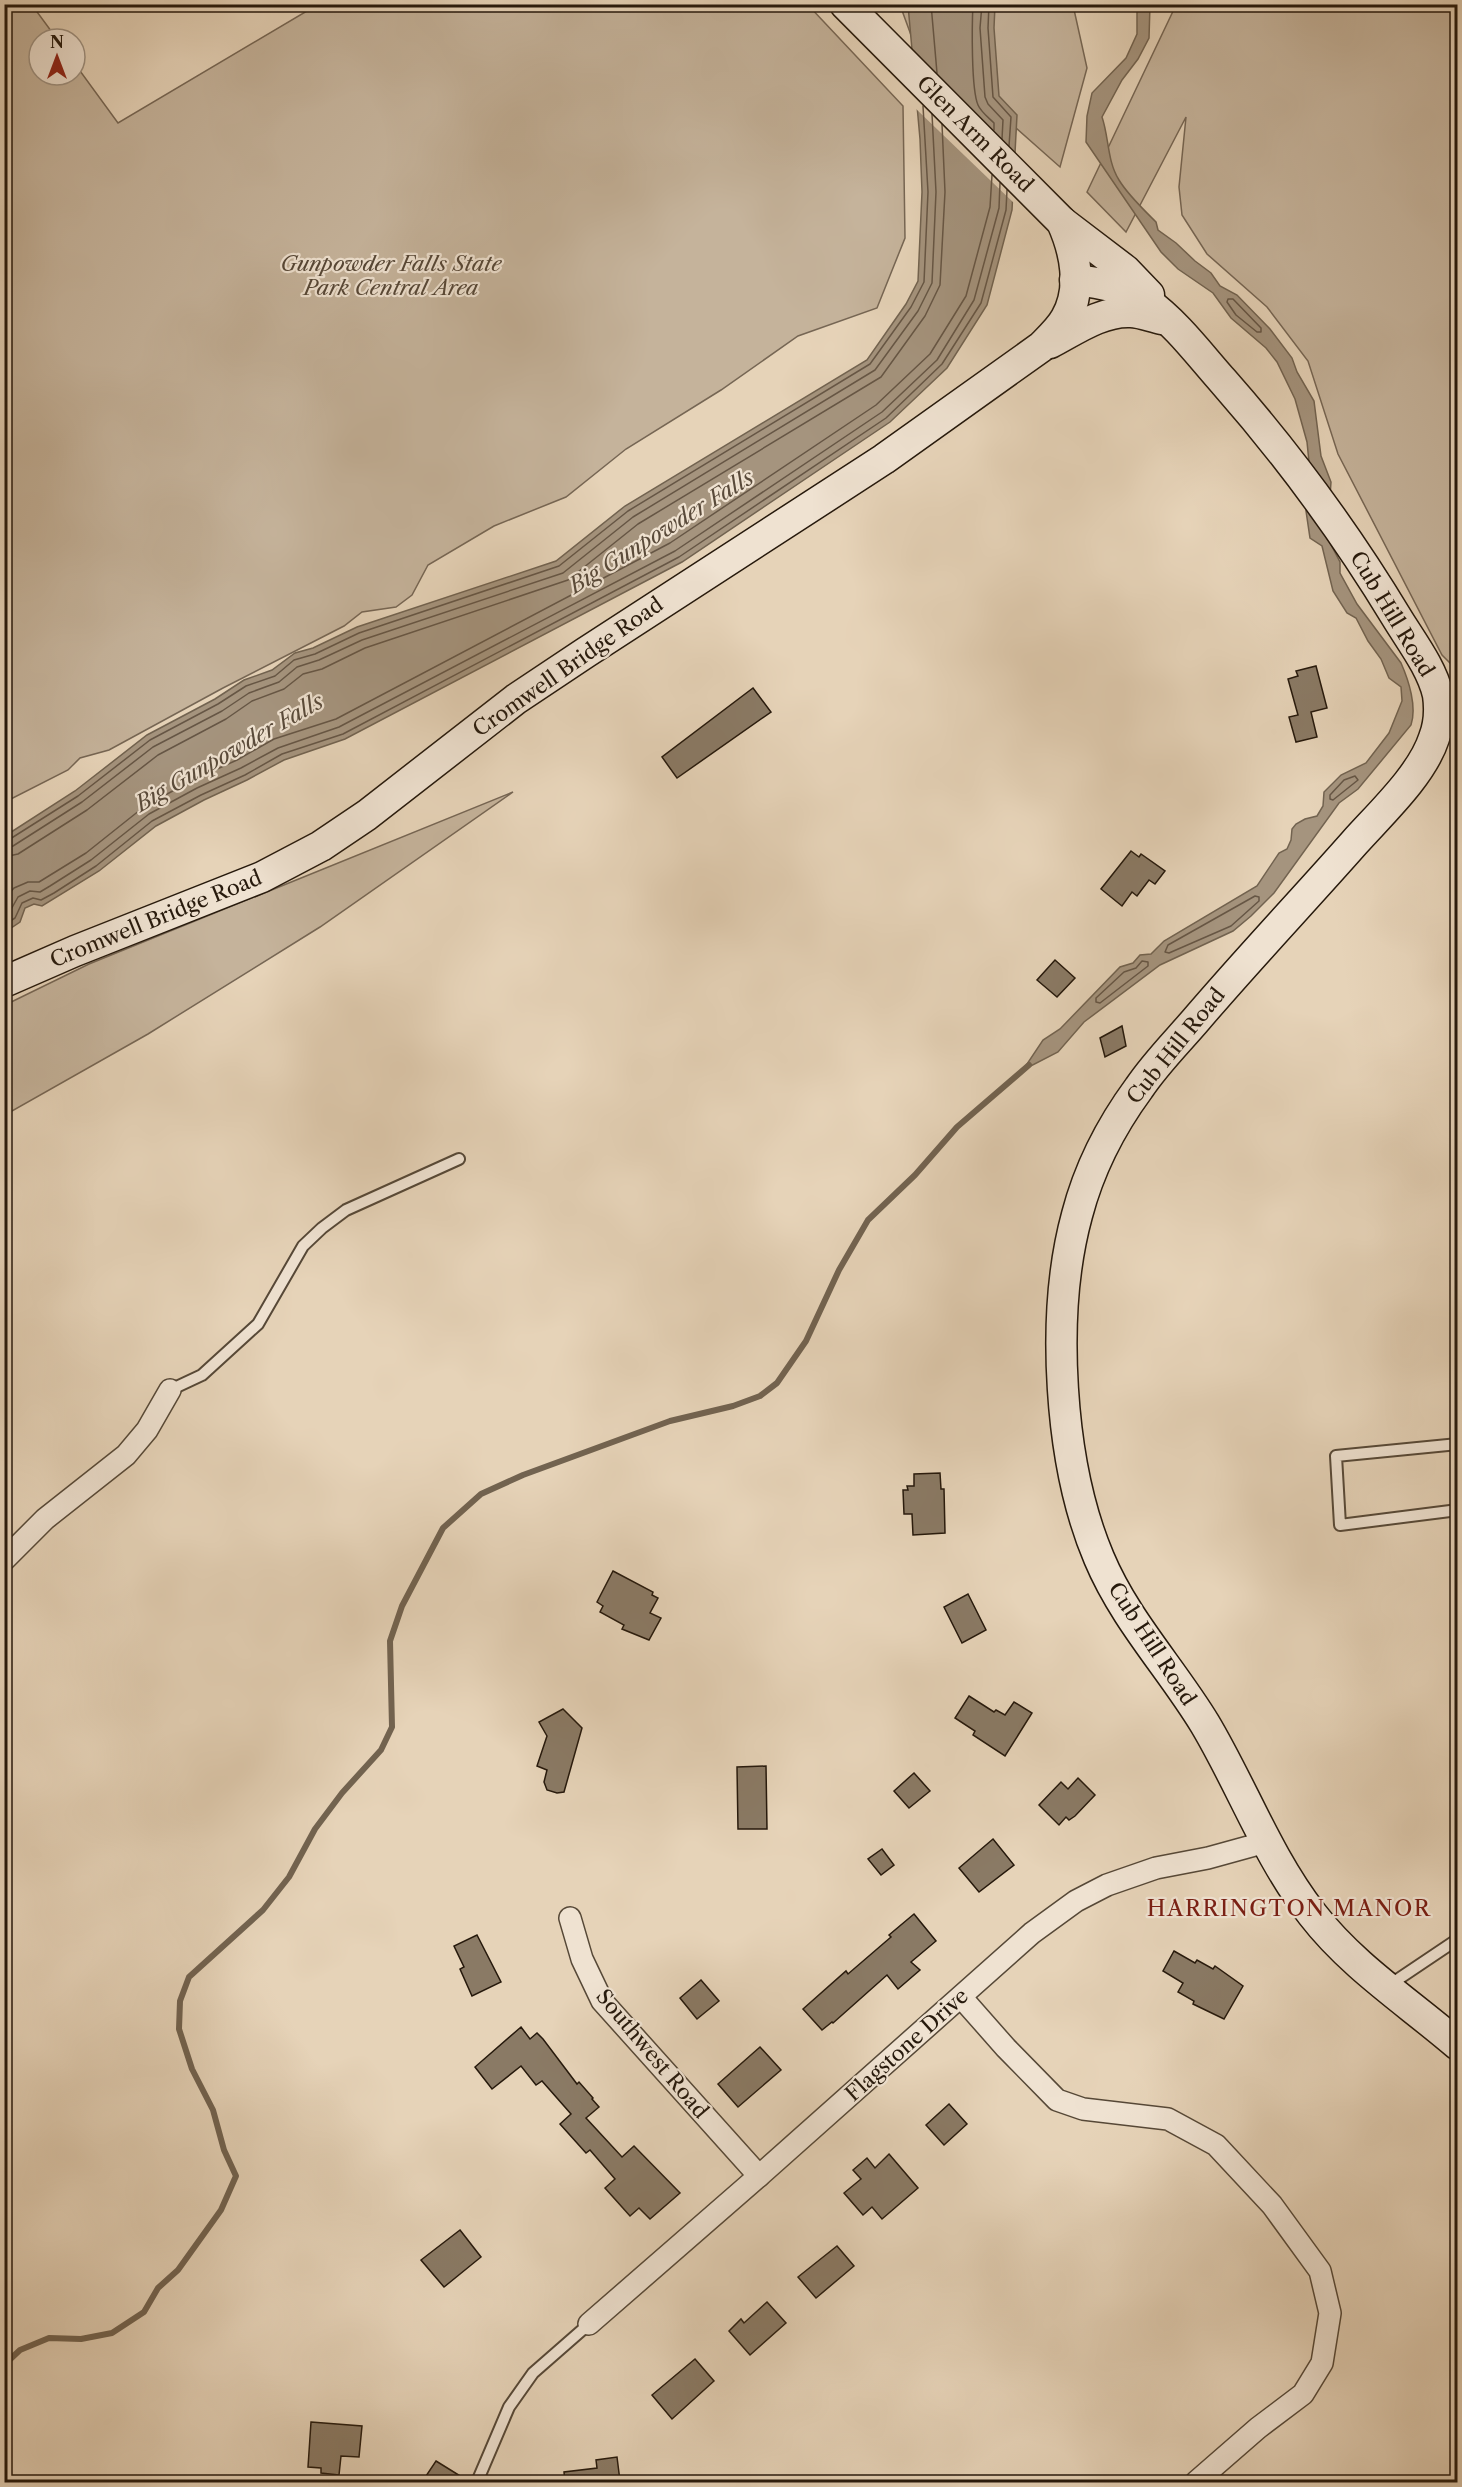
<svg xmlns="http://www.w3.org/2000/svg" width="1462" height="2487" font-family="'Libre Caslon Text',serif">
  <style>
    .green { fill: #c5b39b; stroke: #766654; stroke-width: 1.5 }
    .water { fill: #a5947e; stroke: #726350; stroke-width: 1.5 }
    .pier { fill: #e6d3b8 }
    .lines { fill: none; stroke-linecap: round; stroke-linejoin: round }
    .shore { stroke: #665645; stroke-width: 1.5 }
    .stream { stroke: #726350; stroke-width: 6 }
    .building { fill: #8a7a65; stroke: #26190c; stroke-width: 1.5 }
    .lane-casing { stroke: #564837; stroke-width: 14 }
    .street-casing { stroke: #564837; stroke-width: 24 }
    .secondary-casing { stroke: #26190c; stroke-width: 33 }
    .lane { stroke: #efe2d1; stroke-width: 10 }
    .street { stroke: #efe2d1; stroke-width: 21 }
    .secondary { stroke: #efe2d1; stroke-width: 30 }
    .labels { text-anchor: middle; stroke-width: 4.5; stroke-linejoin: round; paint-order: stroke }
    .street-label { font-size: 21px; fill: #26190c; stroke: #efe2d1 }
    .park-label { font-size: 21px; font-style: italic; fill: #564737; stroke: #efe2d1 }
    .water-label { font-size: 22px; font-style: italic; fill: #594a3a; stroke: #efe2d1 }
    .neighbourhood-label { font-size: 22px; letter-spacing: 1.5px; fill: #7a1f14; stroke: #efe2d1 }
  </style>
  <rect width="100%" height="100%" fill="#e6d3b8"/>
  <filter id="stains"><feTurbulence type="fractalNoise" baseFrequency=".00333" numOctaves="4"/><feColorMatrix values="0 0 0 0 .2 0 0 0 0 .09 0 0 0 0 .02 0 0 0 .5 -.17"/></filter>
  <radialGradient id="worn" r=".72"><stop offset=".6" stop-color="#630" stop-opacity="0"/><stop offset="1" stop-color="#630" stop-opacity=".3"/></radialGradient>
  <g class="green">
    <path d="M317,5H808L903,106L905,238L877,308L798,336L721,390L626,449L566,497L494,526L428,565L412,595L396,607L362,612L344,626L223,688L109,750L80,758L68,770L5,802V5H32L57,39H39V75H75V64L118,123Z"/>
    <path d="M900,5H1073L1087,68L1060,167L911,35Z"/>
    <path d="M1176,5H1457V670L1442,655L1338,454L1308,361L1267,307L1207,254L1182,215L1179,187L1186,117L1126,232L1087,192Z"/>
    <path d="M513,792L320,927L148,1034L5,1115V1005L89,964Z"/>
  </g>
  <g class="water">
    <path d="M908,5H995L994,28L999,96L1017,115L1012,210L987,305L947,368L890,422L682,562L345,739L284,760L247,780L204,800L156,826L99,871L42,906L34,904L25,908L20,922L5,932V836L75,791L147,735L215,699L244,680L272,670L295,653L313,648L357,627L556,561L625,506L867,360L906,304L918,281L922,192L920,139Z"/>
    <path d="M1137,5H1150L1149,38L1138,59L1122,80L1102,117C1109,137 1107,161 1119,180C1128,195 1143,209 1156,222L1158,230L1176,243L1195,261L1211,273L1220,286L1237,295L1270,329L1292,358L1297,372L1314,401L1321,456L1331,482L1327,537L1340,562V573L1357,604L1401,663C1409,681 1417,707 1411,725L1358,789L1339,803L1274,893L1251,916L1233,931L1160,965L1084,1022L1058,1052L1023,1070L1043,1040L1060,1029L1120,967L1133,963L1140,955L1151,954L1164,941L1257,886L1279,853L1287,849L1291,840L1292,829L1296,824L1305,819L1317,816L1323,806L1324,792L1341,775L1366,763L1389,733L1402,701L1401,687L1389,678L1381,659L1368,641L1356,618L1347,613L1333,591L1322,546L1310,538L1306,511L1309,462L1307,442L1295,399L1277,362L1266,348L1231,318L1213,293L1178,269L1161,252L1086,142L1087,116L1092,93L1126,58L1137,34Z"/>
  </g>
  <path class="pier" d="M909,49L1018,157L1016,205L914,107Z"/>
  <g class="lines">
    <g class="shore">
      <path d="M931,4L937,73"/>
      <path d="M973,4C972,24 971,89 978,105C981,112 988,117 994,123V130"/>
      <path d="M982,4L980,28L985,97L988,104L1003,120L1002,139"/>
      <path d="M989,4L988,28L993,97L1011,117L1009,146"/>
      <path d="M1228,299H1233L1261,328V332H1257L1236,315L1227,302Z"/>
      <path d="M1355,776L1358,780L1333,800L1330,799V795L1344,780Z"/>
      <path d="M4,840L10,839L78,796L150,740L218,704L246,686L275,676L294,660L315,654L359,633L559,566L628,511L870,364L911,307L924,282L928,192L923,106"/>
      <path d="M4,848L13,846L82,802L153,747L222,711L249,693L279,682L297,667L319,660L362,640L563,573L633,517L875,370L918,311L932,283L936,192L932,114"/>
      <path d="M4,857L18,854L87,810L158,755L226,719L252,701L284,689L303,674L322,669L365,648L568,580L638,524L881,377L925,316L940,285L945,192L942,124"/>
      <path d="M1255,896L1259,897V901L1231,926L1169,953L1165,952L1168,945Z"/>
      <path d="M4,899L14,888L28,882H39L86,853L145,806L193,780L237,760L274,739L336,719L670,543L876,405L930,354L966,296L990,207L992,175"/>
      <path d="M4,916L9,913L18,897L30,891L40,892L50,886L91,860L149,814L197,788L241,768L278,748L339,727L675,551L882,412L937,360L974,300L999,208L1000,183"/>
      <path d="M4,925L15,918L22,903L33,898L41,900L54,893L96,866L152,821L201,795L245,775L282,754L343,734L679,557L886,418L942,364L981,303L1006,210L1007,190"/>
      <path d="M1142,961L1148,962V966L1100,1003L1096,1002V998L1124,972L1136,968Z"/>
    </g>
    <path class="stream" d="M4,2365L20,2350L49,2338L81,2339L112,2333L144,2312L158,2288L178,2270L221,2210L236,2176L224,2150L213,2110L192,2069L179,2029L180,2001L189,1977L263,1910L289,1877L315,1829L342,1793L381,1750L392,1727L390,1641L402,1606L443,1528L481,1494L523,1475L670,1421L733,1406L760,1396L777,1383L806,1341L839,1270L868,1220L915,1175L957,1127L1029,1065"/>
  </g>
  <g class="building">
    <path d="M1316,666L1327,708L1311,712L1317,737L1296,742L1289,717L1298,715L1288,679L1298,676L1296,671Z"/>
    <path d="M753,688L771,712L677,778L662,757Z"/>
    <path d="M1131,851L1139,857L1141,854L1165,871L1155,884L1149,880L1137,896L1132,892L1122,906L1101,889Z"/>
    <path d="M1055,960L1075,978L1057,997L1037,980Z"/>
    <path d="M1122,1026L1126,1046L1105,1057L1100,1038Z"/>
    <path d="M940,1473L941,1489H944L945,1533L913,1535L912,1514H904L903,1490H908L907,1486H914V1474Z"/>
    <path d="M613,1571L653,1592L652,1595L658,1598L650,1613L661,1618L649,1640L622,1629L624,1625L600,1612L603,1606L597,1602Z"/>
    <path d="M968,1594L986,1630L962,1643L944,1607Z"/>
    <path d="M969,1696L994,1712L996,1710L1005,1715L1014,1702L1032,1713L1005,1756L973,1735L975,1731L955,1718Z"/>
    <path d="M563,1709L582,1728L564,1792L557,1793L547,1790L544,1782L547,1770L537,1766L547,1736L539,1722Z"/>
    <path d="M766,1766L767,1829H738L737,1767Z"/>
    <path d="M914,1773L930,1791L909,1808L894,1791Z"/>
    <path d="M1078,1778L1095,1795L1075,1816L1069,1820L1066,1817L1059,1825L1039,1805L1061,1782L1068,1789Z"/>
    <path d="M993,1839L1014,1865L979,1892L959,1868Z"/>
    <path d="M882,1849L894,1865L881,1875L868,1859Z"/>
    <path d="M914,1914L936,1941L911,1962L920,1970L898,1989L887,1975L833,2023L832,2022L822,2030L803,2009L846,1971L848,1974L891,1937L889,1935Z"/>
    <path d="M477,1935L501,1982L472,1996L460,1969L464,1967L454,1946Z"/>
    <path d="M1174,1951L1195,1963L1197,1960L1213,1969L1215,1966L1243,1986L1224,2019L1193,2004L1194,2001L1178,1992L1183,1983L1163,1971Z"/>
    <path d="M701,1980L719,2001L697,2019L680,1998Z"/>
    <path d="M521,2027L530,2039L537,2033L543,2039L577,2084L579,2082L593,2098L592,2099L599,2107L586,2118L622,2157L634,2146L680,2193L650,2219L639,2208L630,2216L605,2188L615,2179L590,2150L586,2153L560,2124L571,2114L542,2081L536,2085L521,2066L492,2089L475,2067Z"/>
    <path d="M760,2047L781,2070L738,2107L718,2084Z"/>
    <path d="M949,2104L967,2124L944,2145L926,2125Z"/>
    <path d="M889,2154L918,2188L882,2219L872,2207L863,2215L844,2193L861,2179L853,2170L867,2158L875,2168Z"/>
    <path d="M460,2230L481,2257L444,2287L421,2260Z"/>
    <path d="M837,2246L854,2266L816,2298L798,2277Z"/>
    <path d="M767,2302L786,2323L750,2355L729,2331L741,2319L744,2323Z"/>
    <path d="M695,2359L714,2381L672,2419L652,2395Z"/>
    <path d="M311,2422L362,2426L359,2457L341,2456L339,2475L321,2473V2468L308,2467Z"/>
    <path d="M617,2457L620,2481L565,2482L564,2472L597,2468L596,2460Z"/>
    <path d="M436,2461L470,2482H422Z"/>
  </g>
  <g class="lines">
    <defs>
      <g id="lane">
        <path d="M170,1390L202,1375L258,1324L303,1246L322,1228L346,1210L459,1159"/>
        <path d="M1458,1444L1336,1456L1340,1525L1458,1510"/>
        <path d="M1388,1986L1458,1939"/>
        <path d="M477,2482L509,2407L533,2373L589,2324"/>
      </g>
      <g id="street">
        <path d="M4,1560L45,1519L126,1455L147,1430L170,1390"/>
        <path d="M570,1918L582,1959L602,2001L759,2176"/>
        <path d="M961,1997L1006,2048L1057,2100L1083,2109L1168,2119L1216,2145L1272,2205L1320,2271L1330,2313L1322,2363L1303,2394L1258,2428L1196,2482"/>
        <path d="M589,2324L759,2176L1032,1933L1076,1901L1107,1885L1156,1868L1208,1858L1266,1842"/>
      </g>
      <g id="secondary">
        <path d="M1062,222L1125,270L1149,295"/>
        <path d="M1075,280C1101,283 1126,287 1147,302C1177,324 1199,354 1223,381C1289,456 1345,532 1397,618C1411,641 1432,668 1438,695C1440,709 1439,725 1434,738C1422,775 1381,813 1355,842C1302,902 1247,960 1195,1021C1176,1043 1155,1064 1139,1088C1111,1126 1089,1169 1077,1215C1050,1314 1059,1464 1099,1558C1125,1620 1171,1668 1205,1724C1242,1786 1267,1856 1312,1914C1352,1966 1408,2002 1458,2045"/>
        <path d="M1050,343C1075,330 1101,311 1130,312C1140,312 1152,317 1162,319"/>
        <path d="M4,982L75,951L262,877L321,846L367,815L516,699L585,653L884,459L1041,347C1050,338 1060,329 1066,318C1083,288 1075,251 1062,222L845,4"/>
      </g>
    </defs>
    <use href="#lane" class="lane-casing"/>
    <use href="#street" class="street-casing"/>
    <use href="#secondary" class="secondary-casing"/>
    <use href="#lane" class="lane"/>
    <use href="#street" class="street"/>
    <use href="#secondary" class="secondary"/>
  </g>
  <g class="labels">
    <g class="street-label">
      <text transform="translate(975 134) rotate(45)" y="7">Glen Arm Road</text>
      <text transform="translate(1392 614) rotate(59)" y="7">Cub Hill Road</text>
      <text transform="translate(568 667) rotate(-35)" y="7">Cromwell Bridge Road</text>
      <text transform="translate(156 919) rotate(-22)" y="7">Cromwell Bridge Road</text>
      <text transform="translate(1176 1046) rotate(-51)" y="7">Cub Hill Road</text>
      <text transform="translate(1152 1644) rotate(57)" y="7">Cub Hill Road</text>
      <text transform="translate(907 2045) rotate(-42)" y="7">Flagstone Drive</text>
      <text transform="translate(652 2054) rotate(50)" y="7">Southwest Road</text>
    </g>
    <g class="park-label">
      <text x="391" y="271">Gunpowder Falls State<tspan x="391" dy="24">Park Central Area</tspan></text>
    </g>
    <g class="water-label">
      <text transform="translate(661 531) rotate(-32)" y="8">Big Gunpowder Falls</text>
      <text transform="translate(229 752) rotate(-30)" y="8">Big Gunpowder Falls</text>
    </g>
    <g class="neighbourhood-label">
      <text x="1289" y="1916">HARRINGTON MANOR</text>
    </g>
  </g>
  <rect width="1462" height="2487" fill="none" stroke="#e6d3b8" stroke-width="24"/>
  <rect x="6" y="6" width="1450" height="2475" fill="none" stroke="#26190c" stroke-width="3"/>
  <rect x="12" y="12" width="1438" height="2463" fill="none" stroke="#26190c" stroke-width="1.5"/>
  <g transform="translate(57 57)"><circle r="28" fill="#efe2d1" stroke="#9f9282" stroke-width="1.5"/>
  <path d="M0-4.5L10 22L0 15L-10 22Z" fill="#8f2418"/>
  <text y="-9" font-size="16" font-weight="bold" text-anchor="middle" fill="#26190c">N</text>
  </g>
  <rect width="100%" height="100%" filter="url(#stains)"/>
  <rect width="100%" height="100%" fill="url(#worn)"/>
</svg>
